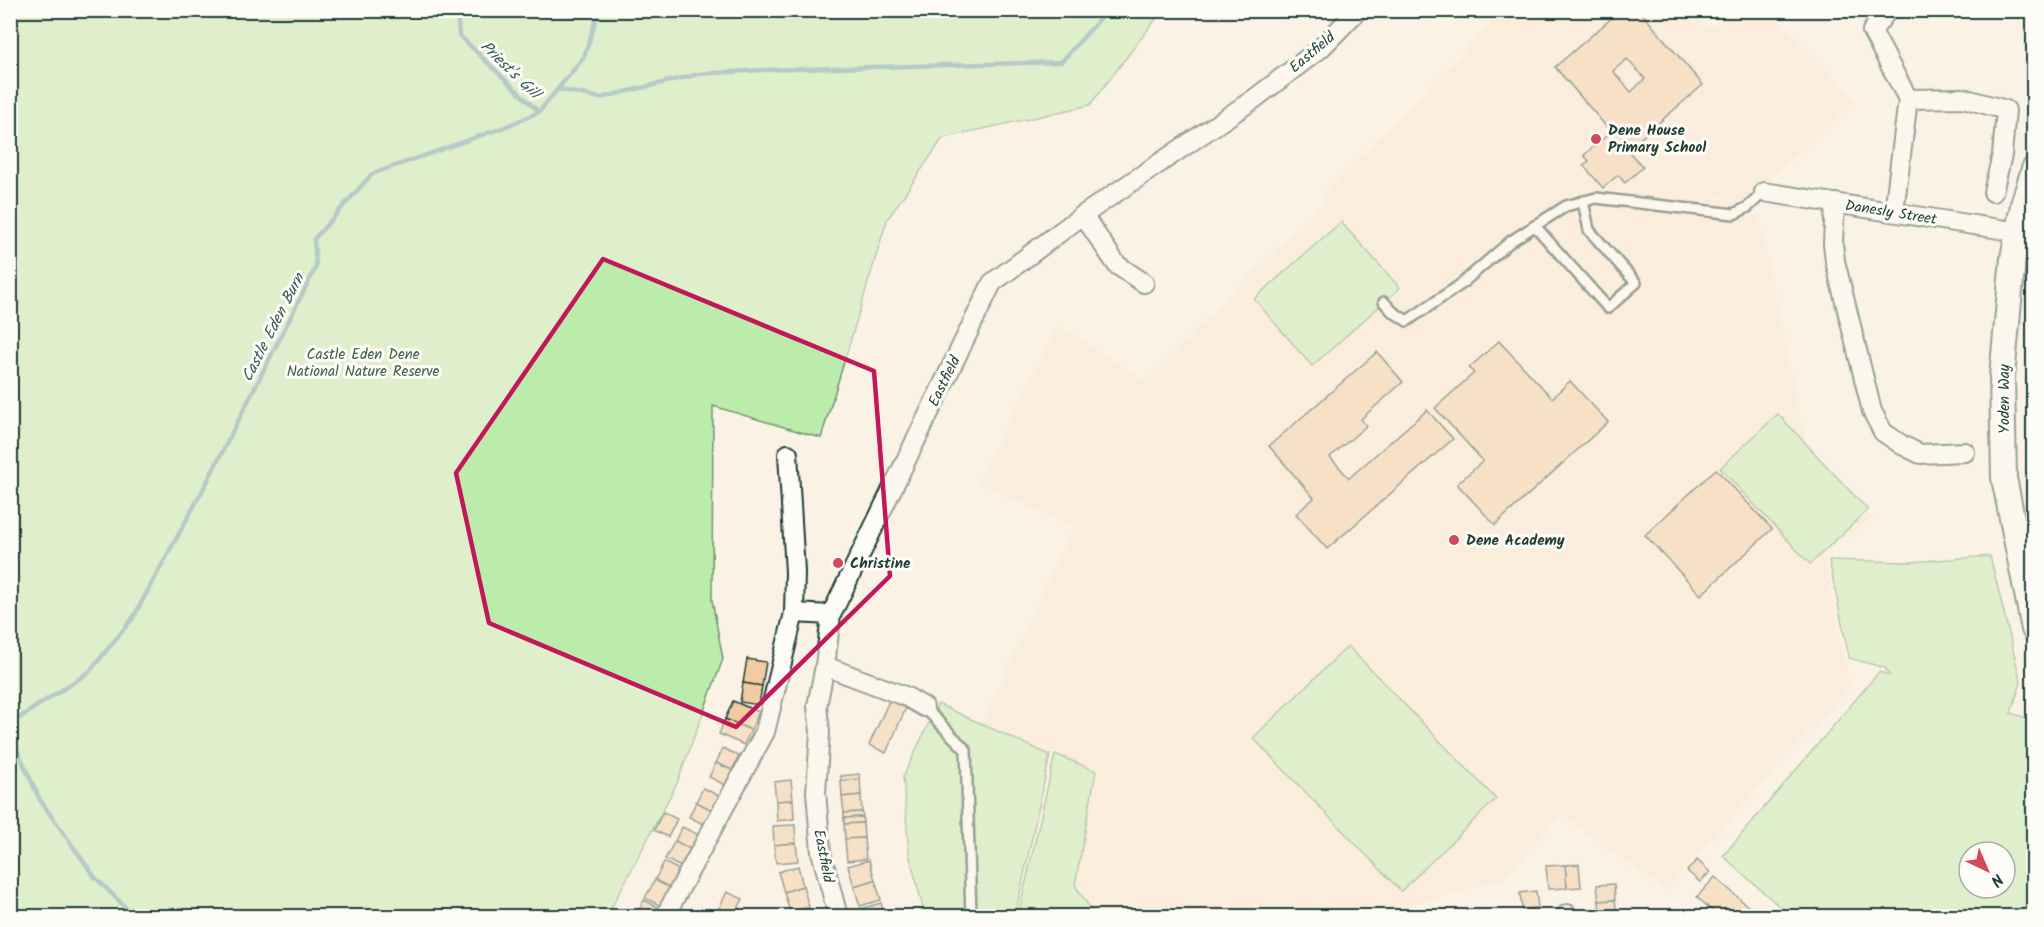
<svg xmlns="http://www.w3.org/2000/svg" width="2044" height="927" font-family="Kalam,sans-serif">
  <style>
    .built { fill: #f8e7d1 }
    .green { fill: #bcecab; stroke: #6e9470; stroke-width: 1.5; fill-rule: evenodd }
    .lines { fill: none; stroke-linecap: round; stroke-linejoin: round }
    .stream { stroke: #639ca5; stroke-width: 4.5 }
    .building { fill: #f1cca1; stroke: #1f3d34; stroke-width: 1.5; fill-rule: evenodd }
    .service-casing { stroke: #1f3d34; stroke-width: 14 }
    .minor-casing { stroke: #1f3d34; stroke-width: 22 }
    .secondary-casing { stroke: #1f3d34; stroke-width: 28 }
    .service { stroke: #fdfcf7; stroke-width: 9 }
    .minor { stroke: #fdfcf7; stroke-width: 18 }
    .secondary { stroke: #fdfcf7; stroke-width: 24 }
    .marked { fill: none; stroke: #c2185b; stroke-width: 4.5; stroke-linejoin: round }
    .poi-dot { fill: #d1495b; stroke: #fdfcf7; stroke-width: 2 }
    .labels { text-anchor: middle; stroke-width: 6; stroke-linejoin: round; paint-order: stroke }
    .street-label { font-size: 15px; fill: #1f3d34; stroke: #fdfcf7 }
    .poi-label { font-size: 15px; font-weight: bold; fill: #1f3d34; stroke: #fdfcf7; text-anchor: start }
    .park-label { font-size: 15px; fill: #3e604c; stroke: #fdfcf7 }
    .water-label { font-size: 16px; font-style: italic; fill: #365d5a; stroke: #fdfcf7 }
  </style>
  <rect width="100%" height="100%" fill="#fbf2e6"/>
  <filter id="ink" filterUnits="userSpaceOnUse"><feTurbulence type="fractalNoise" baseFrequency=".0167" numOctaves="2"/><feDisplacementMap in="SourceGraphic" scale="12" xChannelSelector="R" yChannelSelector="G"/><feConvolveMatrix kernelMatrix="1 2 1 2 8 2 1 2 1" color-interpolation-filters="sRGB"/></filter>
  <g filter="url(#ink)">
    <path class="built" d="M1503,11H1688L1709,28L1732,11H1770L1857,101L1741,205L1735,199L1641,189L1735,201L1748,216L1758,214L1804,435L1817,455L1873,518L1824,555L1850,687L1665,891L1561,814L1505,878L1378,916H1330L1326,907L1283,916H1095L1075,885L1096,771L982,723L1072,527L977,482L1058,324L1145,381L1324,201L1321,196Z"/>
    <g class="green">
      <path d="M10,11L11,10L1162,11L1090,105L943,138L887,220L821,438L713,406L712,600L723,659L677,783L607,916H11Z"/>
      <path d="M1341,222L1400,288L1312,366L1254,299Z"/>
      <path d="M2033,291H2034L2033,442L2029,366L2031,301Z"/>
      <path d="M1778,414L1868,510L1810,564L1720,468Z"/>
      <path d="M1990,556L2021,682L2011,713L2027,718L2034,745L2033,898L2016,916H1790L1723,856L1879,672L1889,675L1885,668L1849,658L1829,560L1910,562ZM1969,852H2005V888H1969Z"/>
      <path d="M1348,646L1496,799L1401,891L1253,738Z"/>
      <path d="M938,704L1050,755L1015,916H925L909,853L903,777Z"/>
      <path d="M1055,754L1096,771L1075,885L1095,916H1018Z"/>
    </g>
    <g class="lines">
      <g class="stream">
        <path d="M457,10L459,35L539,112"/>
        <path d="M558,89L600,98L699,74L762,70L1061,62L1108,10"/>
        <path d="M10,724L89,672L133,618L206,484L316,267L314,239L372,174L505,127L539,112L584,57L599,10"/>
        <path d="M10,734L40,800L94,876L134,916"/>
      </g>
    </g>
    <g class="building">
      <path d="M1621,10H1639L1703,85L1627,150L1643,167L1625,183L1618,175L1603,188L1583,165L1589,161L1584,155L1611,132L1555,67ZM1627,59L1645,79L1631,92L1613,71Z"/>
      <path d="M1499,341L1552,398L1570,381L1608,422L1495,525L1457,484L1483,461L1435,408L1474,373L1469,368Z"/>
      <path d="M1377,352L1403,382L1361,419L1366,426L1330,457L1349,478L1427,410L1453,439L1327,549L1296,514L1314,498L1269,446Z"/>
      <path d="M1716,469L1772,529L1701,595L1645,535Z"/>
      <path d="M747,659L766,662L762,686L743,683Z"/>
      <path d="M743,683L762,686L759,705L740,702Z"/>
      <path d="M890,699L907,706L886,753L869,745Z"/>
      <path d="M733,701L759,712L751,730L725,719Z"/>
      <path d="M725,719L751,730L744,745L719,734Z"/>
      <path d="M723,748L739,756L732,770L716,763Z"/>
      <path d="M716,763L732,770L725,785L709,777Z"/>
      <path d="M859,774L860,779L841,781V776Z"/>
      <path d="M860,779L861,795L842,797L841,781Z"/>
      <path d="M791,780L793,800L776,801L774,782Z"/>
      <path d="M703,788L720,796L712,810L696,802Z"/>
      <path d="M861,795L862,812L844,813L842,797Z"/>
      <path d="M793,800L794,819L777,821L776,801Z"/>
      <path d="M696,802L712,810L705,825L689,817Z"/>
      <path d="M663,812L677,819L668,837L654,830Z"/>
      <path d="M862,812L863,817L844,818V813Z"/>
      <path d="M863,817V823L844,824V818Z"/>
      <path d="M863,823L864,838L845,839L844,824Z"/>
      <path d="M795,825L796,843L774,845L773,826Z"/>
      <path d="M682,827L699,835L692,850L675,841Z"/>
      <path d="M864,838L866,859L847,861L845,839Z"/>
      <path d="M675,841L692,850L683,868L665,859Z"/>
      <path d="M796,843L798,861L776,863L774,845Z"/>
      <path d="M869,860L875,880L854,886L848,866Z"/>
      <path d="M1697,860L1710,872L1700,882L1687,871Z"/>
      <path d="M664,862L681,871L672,889L655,880Z"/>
      <path d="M1579,864L1581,887L1567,888L1565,865Z"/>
      <path d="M1565,865L1567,888L1548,889L1546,866Z"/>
      <path d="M798,866L803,886L784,892L778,872Z"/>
      <path d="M1715,877L1759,916H1718L1697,897Z"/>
      <path d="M655,880L672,889L663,907L645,898Z"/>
      <path d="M875,880L881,900L860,906L854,886Z"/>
      <path d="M1614,884L1615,900L1599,901L1597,885Z"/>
      <path d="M803,886L809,907L790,912L784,892Z"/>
      <path d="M1536,891L1538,908L1522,909L1520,893Z"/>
      <path d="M727,892L743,899L734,916L718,910Z"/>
      <path d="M644,900L661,909L657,916H636Z"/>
      <path d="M1615,900L1617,916H1600L1599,901Z"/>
      <path d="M881,903L885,916H863L860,909Z"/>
      <path d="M1538,908L1539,916H1523L1522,909Z"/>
      <path d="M810,909L812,916H791L790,914Z"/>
    </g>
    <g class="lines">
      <defs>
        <g id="service">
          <path d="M1535,226L1608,308L1636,283L1589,230L1583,201"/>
          <path d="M1384,302L1392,311L1407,321L1460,285L1511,241L1566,206L1596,198L1734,214L1748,207L1764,192"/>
          <path d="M924,707L966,750L971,916"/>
        </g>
        <g id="minor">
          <path d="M1888,10L1872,31L1908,99"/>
          <path d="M1764,192L2018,232"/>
          <path d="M1835,203L1833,243L1835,261L1872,411L1883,432L1902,445L1920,454L1965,452"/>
          <path d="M1894,212L1908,99L1963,98L2006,110L2002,155L1993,192"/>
          <path d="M1083,215L1117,265L1144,283"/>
          <path d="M794,613L831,615"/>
          <path d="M825,666L907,697L924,707"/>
          <path d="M1567,914L1568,916"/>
          <path d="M665,916L765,732L794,613L795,572L788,454"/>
          <path d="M838,916L821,852L816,792L820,732L817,706L825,666L831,615L992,283L1083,215L1254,99L1321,48L1358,10"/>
        </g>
        <path id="secondary" d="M2034,169L2023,205L2013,258L2002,377L2004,478L2034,629"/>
      </defs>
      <use href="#service" class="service-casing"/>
      <use href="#minor" class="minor-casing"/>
      <use href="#secondary" class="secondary-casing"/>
      <use href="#service" class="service"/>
      <use href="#minor" class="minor"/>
      <use href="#secondary" class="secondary"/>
    </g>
  </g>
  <path d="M0 0H2044V927H0ZM603,259L874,371L890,576L736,727L489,623L456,473Z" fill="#fbf2e6" fill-opacity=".55" fill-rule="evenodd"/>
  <path class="marked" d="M603,259L874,371L890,576L736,727L489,623L456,473Z"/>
  <g class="poi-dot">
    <circle cx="1596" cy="139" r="6"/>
    <circle cx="1454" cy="540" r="6"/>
    <circle cx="838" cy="563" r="6"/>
  </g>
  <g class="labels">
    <g class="street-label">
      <text transform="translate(1312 52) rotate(-40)" y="5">Eastfield</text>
      <text transform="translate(1891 212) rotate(9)" y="5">Danesly Street</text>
      <text transform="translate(944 381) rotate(-64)" y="5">Eastfield</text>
      <text transform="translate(2004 399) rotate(-90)" y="5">Yoden Way</text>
      <text transform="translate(824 856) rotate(79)" y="5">Eastfield</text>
    </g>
    <g class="poi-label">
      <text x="1608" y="135">Dene House<tspan x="1608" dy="17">Primary School</tspan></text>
      <text x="1466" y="545">Dene Academy</text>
      <text x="850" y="568">Christine</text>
    </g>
    <g class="park-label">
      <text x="363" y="359">Castle Eden Dene<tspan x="363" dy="17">National Nature Reserve</tspan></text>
    </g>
    <g class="water-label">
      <text transform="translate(511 69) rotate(44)" y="6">Priest's Gill</text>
      <text transform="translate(272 327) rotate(-63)" y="6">Castle Eden Burn</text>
    </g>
  </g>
  <rect width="2044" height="927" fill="none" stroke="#fdfcf7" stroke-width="36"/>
  <rect x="18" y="18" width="2008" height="891" fill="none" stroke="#1f3d34" stroke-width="2" filter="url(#ink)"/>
  <g transform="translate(1987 870) rotate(136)"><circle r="28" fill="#fdfcf7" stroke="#a4b0a9" stroke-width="1.5"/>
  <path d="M0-4.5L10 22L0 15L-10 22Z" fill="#d1495b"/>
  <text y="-9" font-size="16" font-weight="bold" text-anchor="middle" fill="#1f3d34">N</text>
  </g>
</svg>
